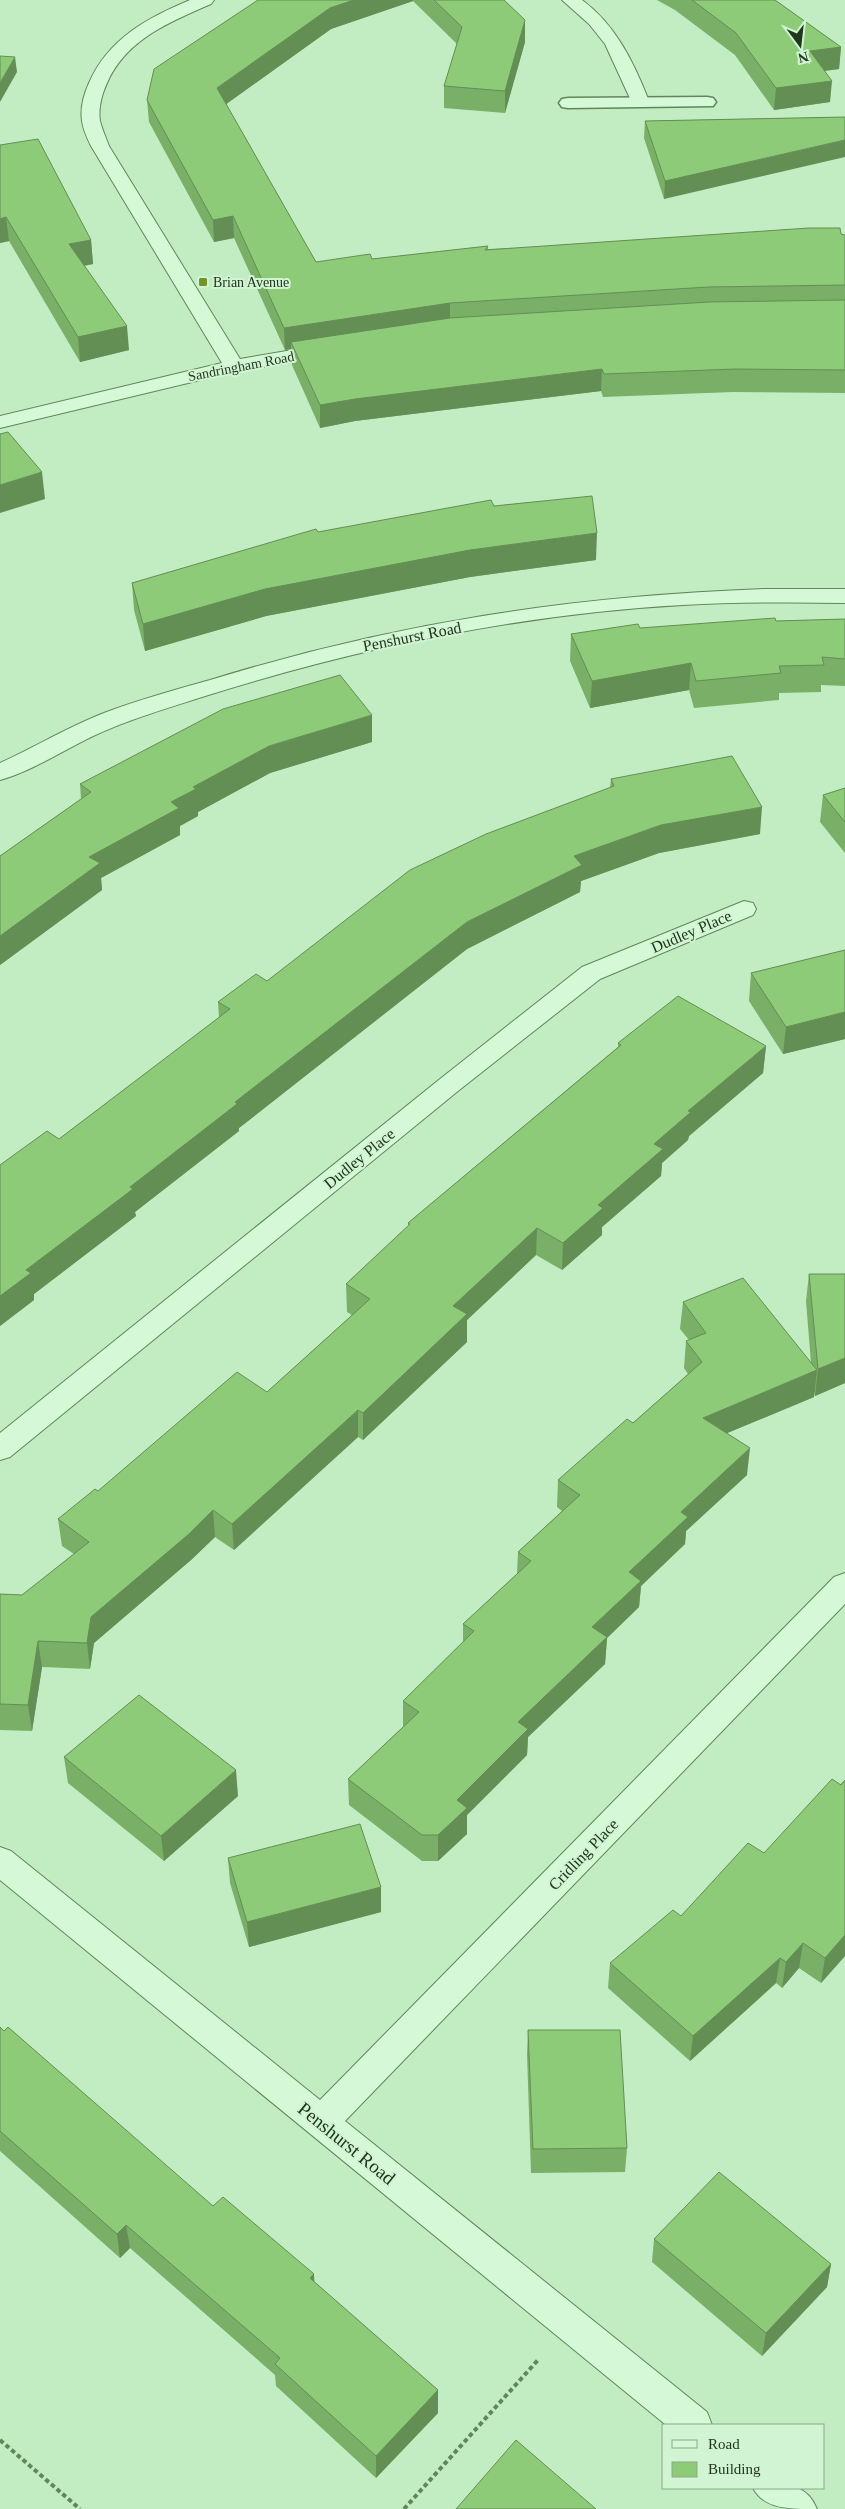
<svg xmlns="http://www.w3.org/2000/svg" width="845" height="2509" font-family="'Times New Roman',serif">
  <style>
    .lines { fill: none; stroke-linecap: round; stroke-linejoin: round }
    .service-casing { stroke: #608659; stroke-width: 3 }
    .minor-casing { stroke: #608659; stroke-width: 2 }
    .path { stroke: #608659; stroke-width: 4; stroke-dasharray: 4.5 3; stroke-linecap: butt }
    .service { fill: #d5f8d6; fill-rule: evenodd }
    .minor { fill: #d5f8d6; fill-rule: evenodd }
    .wall { fill: #79af67 }
    .shaded-wall { fill: #638e54 }
    .building { fill: #8dcb78; stroke: #638e54 }
    .poi-dot { fill: #72942b; stroke: #d1f5d3; stroke-width: 2 }
    .labels { text-anchor: middle; stroke-width: 4; stroke-linejoin: round; paint-order: stroke }
    .far-poi-label { font-size: 14px; fill: #22361d; stroke: #d1f5d3; text-anchor: start }
    .far-street-label { font-size: 14px; fill: #22361d; stroke: #d1f5d3 }
    .street-label { font-size: 16px; fill: #22361d; stroke: #d1f5d3 }
    .near-street-label { font-size: 19px; fill: #22361d; stroke: #d1f5d3 }
  </style>
  <rect width="100%" height="100%" fill="#c2edc3"/>
  <g class="lines">
    <defs>
      <path id="service" d="M707,97L713,98L716,102L713,106L568,108L562,107L559,103L562,99L568,98Z"/>
      <g id="minor">
        <path d="M190,0H214L211,4C170,22 126,39 107,83C102,94 98,108 100,121C102,129 106,138 109,146L240,359L328,344L335,346L338,350L335,354L328,356L234,372L0,428V416L222,363L91,146C87,138 83,129 82,121C80,108 84,94 89,83C108,39 147,18 190,0Z"/>
        <path d="M562,0H582C616,25 634,63 649,101L647,105H633L605,44L589,24Z"/>
        <path d="M764,589H845V603C791,602 737,602 683,605C519,614 358,648 202,697C165,709 127,720 91,737C62,751 32,771 0,780V763C35,747 68,727 104,713C138,700 174,690 210,680C395,623 570,596 764,589Z"/>
        <path d="M744,901L753,903L756,909L753,915L600,979L458,1091L10,1457L0,1460V1433L440,1079L582,967Z"/>
        <path d="M845,1573V1604L345,2121L707,2412L712,2425H666L0,1880V1847L11,1851L320,2100L834,1577Z"/>
        <path d="M753,2488C782,2488 804,2478 817,2509C789,2509 764,2509 753,2488Z"/>
      </g>
    </defs>
    <use href="#service" class="service-casing"/>
    <use href="#minor" class="minor-casing"/>
    <g class="path">
      <path d="M0,2440L80,2509"/>
      <path d="M404,2509L538,2360"/>
    </g>
    <use href="#service" class="service"/>
    <use href="#minor" class="minor"/>
  </g>
  <g class="wall">
    <path d="M258,0H504L525,42L505,113L444,108V86L457,44L413,1L331,29L226,104L316,262L372,259L488,246V249L845,235V393L733,392L603,397L601,391L355,421L320,428L292,365L291,349L285,350L234,238L214,242L149,122L147,100Z"/>
    <path d="M657,0H775L841,47L839,69L824,71L830,102L774,110L735,55L675,10Z"/>
    <path d="M845,117L664,199L644,138L645,121Z"/>
    <path d="M0,145L91,240L93,264L84,266L129,350L80,362L9,241L0,243Z"/>
    <path d="M494,506L596,560L470,577L266,616L145,651L134,610L132,583L318,532Z"/>
    <path d="M845,619V686L821,685V692L779,693V700L694,708L689,690L590,708L570,661L571,634L640,628L776,621Z"/>
    <path d="M372,742L270,773L198,812V816L180,826V835L101,878L102,890L0,965V856L81,799L80,784Z"/>
    <path d="M611,779L760,834L659,853L581,881L580,892L467,949L239,1128V1131L135,1212L136,1216L34,1294V1300L0,1326L59,1139L219,1018L218,1002L267,981L610,788Z"/>
    <path d="M845,788V853L820,822L823,795Z"/>
    <path d="M845,950V1039L783,1054L749,1001L751,973Z"/>
    <path d="M618,1043L766,1046L763,1073L689,1136L688,1140L662,1163L661,1176L602,1227V1235L562,1270L536,1255L467,1320V1342L363,1440L358,1437L234,1550L215,1537L191,1560L94,1643L90,1669L42,1667L32,1731L0,1730V1594L22,1595L74,1554L62,1546L58,1519L98,1491L267,1392L352,1315L347,1312L346,1284L408,1227V1223L618,1047Z"/>
    <path d="M809,1274H845V1383L815,1396L814,1392V1397L727,1433L747,1475L686,1531L685,1544L641,1586L639,1607L607,1638L605,1664L528,1737L527,1755L467,1815V1834L438,1861H422L349,1805L348,1779L403,1727V1701L463,1643V1624L517,1574L518,1552L562,1511L557,1507L558,1480L633,1423L688,1374L684,1368L686,1341L689,1340L680,1329L683,1302L811,1363L806,1301Z"/>
    <path d="M64,1757L238,1796L164,1861L68,1783Z"/>
    <path d="M845,1780V1956L821,1983L799,1968L782,1988L776,1983L690,2061L608,1988L610,1963L681,1916L764,1853Z"/>
    <path d="M228,1858L381,1912L249,1947L230,1883Z"/>
    <path d="M0,2027L213,2206L314,2282L438,2390V2413L376,2478L276,2386L275,2375L130,2248L120,2258L0,2151Z"/>
    <path d="M528,2030L627,2148L625,2172L531,2173L527,2054Z"/>
    <path d="M654,2239L831,2264L827,2287L762,2356L652,2262Z"/>
  </g>
  <g class="shaded-wall">
    <path d="M354,0H413V1L331,29L218,110L217,88L330,8Z"/>
    <path d="M525,20V42L505,113V91Z"/>
    <path d="M841,47L839,69L808,73L810,51Z"/>
    <path d="M15,57L17,72L0,102V83Z"/>
    <path d="M832,81L830,102L774,110L776,88Z"/>
    <path d="M845,140V157L664,199L665,181Z"/>
    <path d="M233,216L234,238L214,242L213,220Z"/>
    <path d="M6,217L9,241L0,243V219Z"/>
    <path d="M91,240L93,264L71,268L69,244Z"/>
    <path d="M450,303V325L291,342V349L285,350L284,328Z"/>
    <path d="M127,326L129,350L80,362L78,337Z"/>
    <path d="M602,369L601,391L355,421L320,428V405L355,399Z"/>
    <path d="M42,472L45,499L0,513V485Z"/>
    <path d="M597,533L596,560L470,577L266,616L145,651L143,624L265,589L470,550Z"/>
    <path d="M691,663L689,690L590,708L592,681Z"/>
    <path d="M372,715V742L270,773L198,812V816L180,826V835L101,878L102,890L0,965V936L89,857L171,802L193,787L269,746Z"/>
    <path d="M762,807L760,834L659,853L581,881L580,892L467,949L239,1128V1131L135,1212L136,1216L34,1294V1300L0,1326V1296L26,1270L235,1102L467,922L574,856L661,825Z"/>
    <path d="M845,1012V1039L783,1054L786,1027Z"/>
    <path d="M766,1046L763,1073L689,1136L688,1140L662,1163L661,1176L602,1227V1235L562,1270L563,1243L598,1205L654,1144L688,1111Z"/>
    <path d="M537,1228L536,1255L467,1320V1342L363,1440V1413L453,1306Z"/>
    <path d="M845,1358V1383L815,1396L818,1369Z"/>
    <path d="M817,1370L814,1397L701,1444L703,1418Z"/>
    <path d="M358,1410V1437L234,1550L232,1524Z"/>
    <path d="M750,1448L747,1475L686,1531L685,1544L641,1586L639,1607L607,1638L605,1664L528,1737L527,1755L467,1815V1834L438,1861V1835L457,1800L592,1627L629,1572L681,1512Z"/>
    <path d="M213,1510L215,1537L191,1560L94,1643L90,1669L87,1643L91,1617Z"/>
    <path d="M38,1641L42,1667L32,1731L28,1705Z"/>
    <path d="M236,1770L238,1796L164,1861L161,1836Z"/>
    <path d="M381,1887V1912L249,1947L247,1922Z"/>
    <path d="M845,1935V1956L821,1983L825,1958Z"/>
    <path d="M803,1943L799,1968L782,1988L786,1962Z"/>
    <path d="M780,1958L776,1983L690,2061L693,2036Z"/>
    <path d="M126,2225L130,2248L120,2258L117,2234Z"/>
    <path d="M831,2264L827,2287L762,2356L766,2333Z"/>
    <path d="M314,2274L315,2297L310,2278Z"/>
    <path d="M438,2390V2413L376,2478V2456Z"/>
  </g>
  <g class="building">
    <path d="M258,0H354L330,8L217,88L316,262L370,254L372,259L488,246L485,250L809,228H840L841,234L845,235V285L708,287L450,303L284,328L233,216L213,220L147,100L154,69Z"/>
    <path d="M434,0H504L525,20L505,91L444,86L462,27Z"/>
    <path d="M692,0H775L841,47L810,51L832,81L776,88L736,33Z"/>
    <path d="M0,56L15,57L0,83Z"/>
    <path d="M845,117V140L665,181L645,121Z"/>
    <path d="M38,139L91,240L69,244L127,326L78,337L6,217L0,219V145Z"/>
    <path d="M845,300V370L735,369L604,374L602,369L355,399L320,405L291,342L450,318L709,302Z"/>
    <path d="M8,432L42,472L0,485V434Z"/>
    <path d="M592,496L597,533L470,550L265,589L143,624L132,583L316,529L318,532L491,500L494,506Z"/>
    <path d="M775,618L776,621L845,619V659L822,657L824,665L779,666L781,673L696,681L691,663L592,681L571,634L638,624L640,628Z"/>
    <path d="M340,675L372,715L269,746L193,787L196,789L171,802L179,808L89,857L100,863L0,936V856L91,792L80,784L223,709Z"/>
    <path d="M732,756L762,807L661,825L574,856L582,865L467,922L235,1102L237,1104L130,1187L133,1189L26,1270L31,1273L0,1296V1165L47,1131L59,1139L230,1009L218,1002L256,974L267,981L410,870L486,834L614,786L611,779Z"/>
    <path d="M845,788V822L823,795Z"/>
    <path d="M845,950V1012L786,1027L751,973Z"/>
    <path d="M678,996L766,1046L688,1111L691,1112L654,1144L663,1149L598,1205L603,1208L563,1243L537,1228L453,1306L467,1314L363,1413L358,1410L232,1524L213,1510L189,1534L91,1617L87,1643L38,1641L28,1705L0,1704V1594L22,1595L89,1542L58,1519L95,1489L98,1491L237,1372L267,1392L370,1299L346,1284L410,1224L408,1223L621,1045L618,1043Z"/>
    <path d="M809,1274H845V1358L818,1369Z"/>
    <path d="M743,1278L817,1370L703,1418L750,1448L681,1512L688,1517L629,1572L641,1581L592,1627L607,1637L518,1722L528,1729L457,1800L467,1808L438,1835H422L348,1779L419,1712L403,1701L474,1631L463,1624L531,1561L518,1552L580,1495L558,1480L627,1419L633,1423L702,1362L686,1341L706,1333L683,1302Z"/>
    <path d="M139,1695L236,1770L161,1836L64,1757Z"/>
    <path d="M832,1779L841,1785L845,1780V1935L825,1958L803,1943L786,1962L780,1958L693,2036L610,1963L673,1910L681,1916L748,1843L764,1853Z"/>
    <path d="M360,1824L381,1887L247,1922L228,1858Z"/>
    <path d="M0,2027L4,2031L8,2027L213,2206L223,2197L314,2274L310,2278L438,2390L376,2456L275,2364L280,2358L126,2225L117,2234L0,2131Z"/>
    <path d="M528,2030H620L627,2148L533,2149Z"/>
    <path d="M719,2172L831,2264L766,2333L654,2239Z"/>
    <path d="M516,2440L596,2509H456Z"/>
  </g>
  <rect class="poi-dot" x="198" y="277" width="10" height="10" rx="2.5"/>
  <g class="labels">
    <g class="far-poi-label">
      <text x="213" y="287">Brian Avenue</text>
    </g>
    <g class="far-street-label">
      <text transform="translate(241 366) rotate(-11)" y="5">Sandringham Road</text>
    </g>
    <g class="street-label">
      <text transform="translate(412 636) rotate(-11)" y="6">Penshurst Road</text>
      <text transform="translate(691 931) rotate(-23)" y="6">Dudley Place</text>
      <text transform="translate(359 1158) rotate(-39)" y="6">Dudley Place</text>
      <text transform="translate(583 1854) rotate(-46)" y="6">Cridling Place</text>
    </g>
    <g class="near-street-label">
      <text transform="translate(347 2143) rotate(39)" y="7">Penshurst Road</text>
    </g>
  </g>
  <rect x="662" y="2424" width="162" height="65" fill="#d1f5d3" stroke="#8ba98a"/>
  <rect x="672" y="2440" width="25" height="8" fill="#d5f8d6" stroke="#8ba98a"/>
  <text x="708" y="2449" font-size="15" fill="#22361d">Road</text>
  <rect x="672" y="2462" width="25" height="15" fill="#8dcb78" stroke="#8ba98a"/>
  <text x="708" y="2474" font-size="15" fill="#22361d">Building</text>
  <g transform="translate(800 45) rotate(165)" stroke="#d1f5d3" stroke-width="4" paint-order="stroke">
  <path d="M0-4L9 19L0 12L-9 19Z" fill="#22361d"/>
  <text y="-8" font-size="14" font-weight="bold" text-anchor="middle" fill="#22361d">N</text>
  </g>
</svg>
